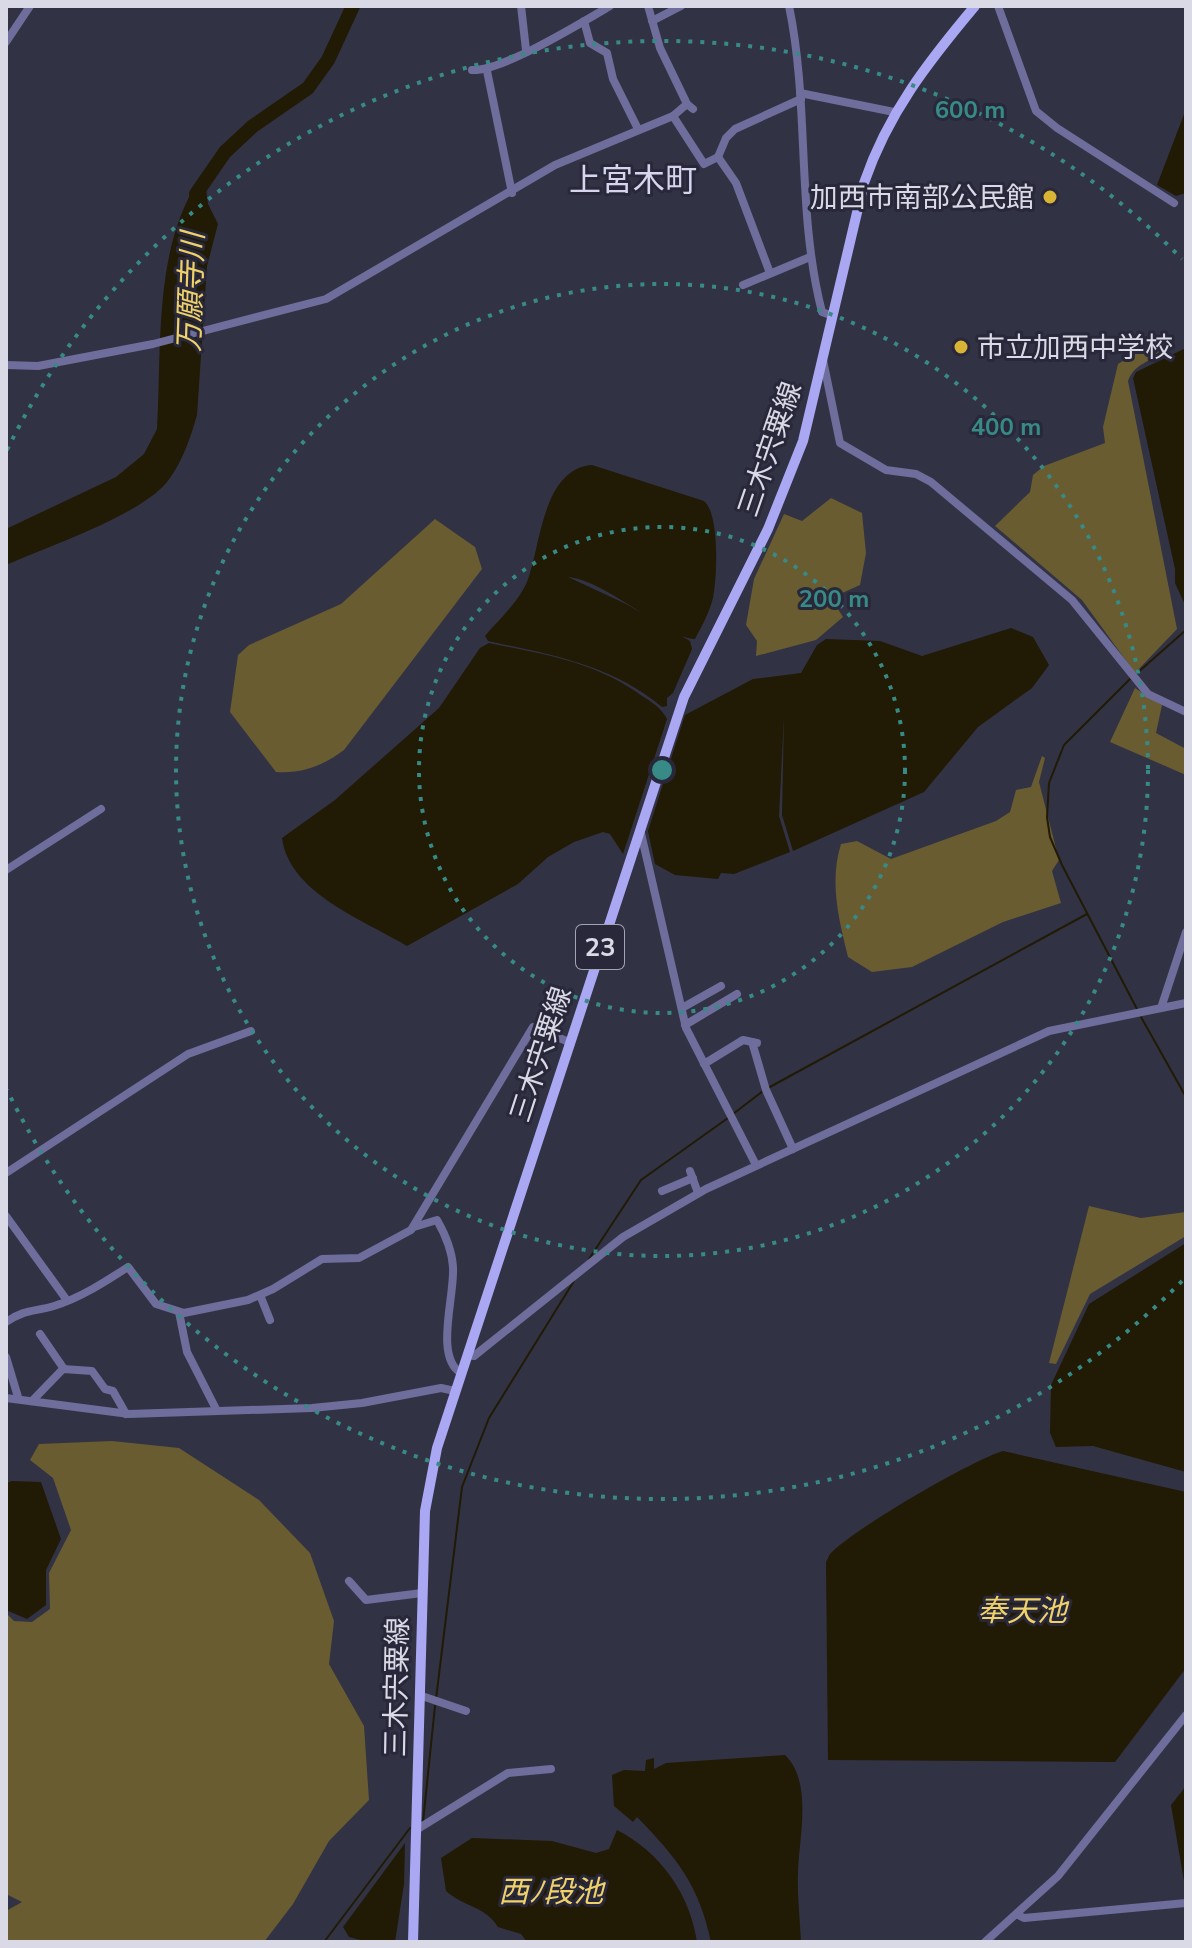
<svg xmlns="http://www.w3.org/2000/svg" width="1192" height="1948" font-family="'Nunito Sans','Noto Sans JP',sans-serif">
  <style>
    .green { fill: #695c30 }
    .water { fill: #211a04 }
    .lines { fill: none; stroke-linecap: round; stroke-linejoin: round }
    .stream { stroke: #211a04; stroke-width: 2 }
    .river { stroke: #211a04; stroke-width: 14 }
    .minor { stroke: #6e6d9b; stroke-width: 8 }
    .major { stroke: #aaa7f3; stroke-width: 10 }
    .ring { fill: none; stroke: #378a86; stroke-width: 4; stroke-dasharray: 4 8 }
    .poi-dot { fill: #d7b434; stroke: #28283a; stroke-width: 3 }
    .labels { text-anchor: middle; stroke-width: 6; stroke-linejoin: round; paint-order: stroke }
    .shield { fill: #28283a; stroke: #a4a5b2; stroke-width: 2 }
    .shield-label { font-size: 26px; font-weight: bold; fill: #d9dae6 }
    .poi-label { font-size: 28px; fill: #d9dae6; stroke: #28283a; text-anchor: end }
    .street-label { font-size: 28px; fill: #d9dae6; stroke: #28283a }
    .water-label { font-size: 30px; font-style: italic; fill: #efd169; stroke: #28283a }
    .quarter-label { font-size: 32px; fill: #d5d6ee; stroke: #28283a }
    .centre { fill: #378a86; stroke: #28283a; stroke-width: 4 }
    .ring-label { font-size: 24px; text-anchor: middle; font-weight: bold; fill: #378a86; stroke: #28283a; stroke-width: 6; stroke-linejoin: round; paint-order: stroke }
  </style>
  <rect width="100%" height="100%" fill="#323245"/>
  <g class="green">
    <path d="M1161,337L1166,346C1156,362 1135,361 1128,381L1177,629L1135,673L1082,600L995,526L1030,492L1033,475L1044,466L1105,443L1103,427L1118,364Z"/>
    <path d="M831,498L862,513L866,553L860,585L831,598L843,617L816,640L756,656L757,641L746,625L754,579L784,514L802,521Z"/>
    <path d="M435,519L475,547L482,569L344,750C324,765 303,774 276,772L230,712L238,655L249,645L341,604Z"/>
    <path d="M1135,688L1162,705L1156,733L1186,749V775L1110,742Z"/>
    <path d="M1042,756L1045,758L1039,782L1059,860L1052,871L1061,903L1003,922L912,967L872,972L848,957C839,920 829,882 841,844L857,841L891,859L996,821L1010,812L1016,790L1031,787Z"/>
    <path d="M1089,1206L1141,1218L1186,1212V1236L1090,1294L1056,1364L1049,1363Z"/>
    <path d="M112,1441L179,1448L259,1500L310,1553L334,1621L329,1664L364,1726L369,1800L329,1841L293,1904L264,1942H6V1911L22,1902L6,1894V1613L14,1621L32,1622L50,1609L49,1573L71,1530L53,1478L30,1460L39,1444Z"/>
  </g>
  <g class="water">
    <path d="M1186,109V193L1176,196L1157,185Z"/>
    <path d="M200,178L205,181L208,204L218,224L207,266L197,415C191,436 183,460 170,478C146,514 48,546 6,565V529L116,477L144,454L157,429C162,347 153,249 200,178Z"/>
    <path d="M1186,348L1185,599L1186,607L1175,583V569L1133,378L1136,372Z"/>
    <path d="M592,465L704,501C720,514 717,579 713,598C709,613 702,626 695,639C670,640 606,580 568,577L626,604L690,641L692,649L673,693L667,698V706L662,707C610,664 552,655 488,641L485,636C499,619 518,603 527,582C541,546 542,469 592,465Z"/>
    <path d="M1011,628L1033,637L1049,665L1032,688L978,727L924,792L793,851L782,815L784,716L779,816L790,852L734,874L721,873L718,879L675,875L655,864L648,831L685,715L753,679L801,673L817,645L826,639L880,641L922,656Z"/>
    <path d="M489,643C542,654 590,661 635,691C647,700 660,705 667,719L623,854L610,834L603,832L574,842L548,857L518,884L407,946C364,920 289,893 282,838L335,800L439,708L480,648Z"/>
    <path d="M1186,1243V1472L1093,1446L1056,1447L1050,1433L1051,1385L1089,1304Z"/>
    <path d="M1003,1451L1186,1492V1668L1115,1762L828,1760L826,1562L830,1554C852,1530 970,1461 1003,1451Z"/>
    <path d="M12,1481L41,1482L61,1539L46,1570V1605L27,1619L6,1610V1483Z"/>
    <path d="M785,1755C813,1782 799,1837 798,1872C797,1895 800,1919 801,1942H711C699,1885 677,1858 637,1817L633,1822L614,1806L612,1775L624,1770L645,1771L646,1760L654,1758V1769L666,1763Z"/>
    <path d="M1186,1786V1893L1171,1805Z"/>
    <path d="M617,1830C660,1852 690,1894 697,1942H527L521,1934L498,1927C485,1906 464,1907 446,1891L441,1858L472,1838L552,1841L596,1853L609,1849Z"/>
    <path d="M405,1843L404,1884L395,1942H368L349,1937L343,1927Z"/>
  </g>
  <g class="lines">
    <g class="stream">
      <path d="M1136,674L1186,630"/>
      <path d="M1131,678L1064,745L1049,783L1047,817L1050,837L1062,865L1138,1011"/>
      <path d="M1141,1017L1186,1097"/>
      <path d="M768,1088L1087,914"/>
      <path d="M733,1114L763,1091"/>
      <path d="M589,1259L641,1180L728,1118"/>
      <path d="M436,1699L462,1487L489,1418L574,1281"/>
      <path d="M423,1822L435,1706"/>
      <path d="M324,1942L410,1828"/>
    </g>
    <path class="river" d="M196,194L225,152L253,126L308,88L328,60L353,6"/>
    <g class="minor">
      <path d="M521,6L526,50"/>
      <path d="M648,6L660,48L687,104L693,109"/>
      <path d="M789,6C810,107 796,211 822,312L833,316"/>
      <path d="M998,6L1036,111L1057,128L1174,203"/>
      <path d="M584,21L590,43L607,53L613,79L638,129"/>
      <path d="M652,21L681,6"/>
      <path d="M6,42L30,6"/>
      <path d="M472,70C501,72 581,23 610,6"/>
      <path d="M487,71L512,193"/>
      <path d="M800,93L894,112"/>
      <path d="M673,116L704,164L718,157L736,183L770,273"/>
      <path d="M718,157L726,138L735,129L801,99"/>
      <path d="M743,285L810,257"/>
      <path d="M823,360L840,443L886,470L916,474L931,482L1072,600L1148,694L1186,712"/>
      <path d="M6,365L38,366L153,344L326,299L555,165L673,116L687,104"/>
      <path d="M640,829L686,1028L756,1165"/>
      <path d="M6,870L101,809"/>
      <path d="M682,1008L721,986"/>
      <path d="M1161,1008L1186,932"/>
      <path d="M685,1025L737,994"/>
      <path d="M752,1042L766,1090L793,1149"/>
      <path d="M704,1064L743,1040L757,1043"/>
      <path d="M690,1171L698,1193"/>
      <path d="M6,1173L188,1054L251,1031"/>
      <path d="M662,1191L693,1178"/>
      <path d="M6,1216L66,1299"/>
      <path d="M414,1227L437,1220C445,1234 452,1251 453,1267C455,1296 434,1357 461,1373"/>
      <path d="M260,1295L270,1320"/>
      <path d="M179,1312L187,1352L216,1409"/>
      <path d="M6,1322C25,1309 34,1312 54,1306C80,1298 105,1282 128,1267L156,1304L184,1313L248,1300L273,1289L322,1259L359,1258L411,1230L533,1027L569,1042"/>
      <path d="M40,1334L64,1369"/>
      <path d="M467,1355L474,1356L623,1237L706,1189L1049,1031L1186,1003"/>
      <path d="M6,1357L18,1397"/>
      <path d="M6,1398L129,1414L312,1408L362,1403L441,1388L455,1391"/>
      <path d="M32,1401L63,1369L92,1371L105,1389L113,1391L126,1414"/>
      <path d="M349,1581L366,1600L422,1593"/>
      <path d="M419,1695L466,1711"/>
      <path d="M416,1830L508,1773L551,1769"/>
      <path d="M1018,1915L1024,1918L1186,1903"/>
      <path d="M985,1942L1058,1876L1186,1715"/>
    </g>
    <path class="major" d="M413,1942L425,1511L437,1448L684,697L768,529L803,441L864,183C888,113 928,62 975,6"/>
  </g>
  <g class="ring">
    <circle cx="662" cy="770" r="243"/>
    <circle cx="662" cy="770" r="486"/>
    <path d="M1182 1281A729 729 0 0 1 7 1090M7 450A729 729 0 0 1 1182 259"/>
  </g>
  <g class="poi-dot">
    <circle cx="1050" cy="197" r="8"/>
    <circle cx="961" cy="347" r="8"/>
  </g>
  <g class="labels">
    <rect class="shield" x="576" y="925" width="48" height="44" rx="6"/>
    <g class="shield-label">
      <text x="600" y="956">23</text>
    </g>
    <g class="poi-label">
      <text x="1034" y="207">加西市南部公民館</text>
      <text x="977" y="357" text-anchor="start">市立加西中学校</text>
    </g>
    <g class="street-label">
      <text transform="translate(769 449) rotate(-71)" y="10">三木宍粟線</text>
      <text transform="translate(540 1054) rotate(-72)" y="10">三木宍粟線</text>
      <text transform="translate(396 1687) rotate(-89)" y="10">三木宍粟線</text>
    </g>
    <g class="water-label">
      <text transform="translate(191 292) rotate(-88)" y="10">万願寺川</text>
      <text x="1022" y="1621">奉天池</text>
      <text x="551" y="1902">西ﾉ段池</text>
    </g>
    <g class="quarter-label">
      <text x="633" y="191">上宮木町</text>
    </g>
  </g>
  <circle cx="662" cy="770" r="12" class="centre"/>
  <g class="ring-label">
    <text x="970" y="118">600 m</text>
    <text x="1006" y="435">400 m</text>
    <text x="834" y="607">200 m</text>
  </g>
  <rect width="1192" height="1948" fill="none" stroke="#d9dae6" stroke-width="16"/>
</svg>
